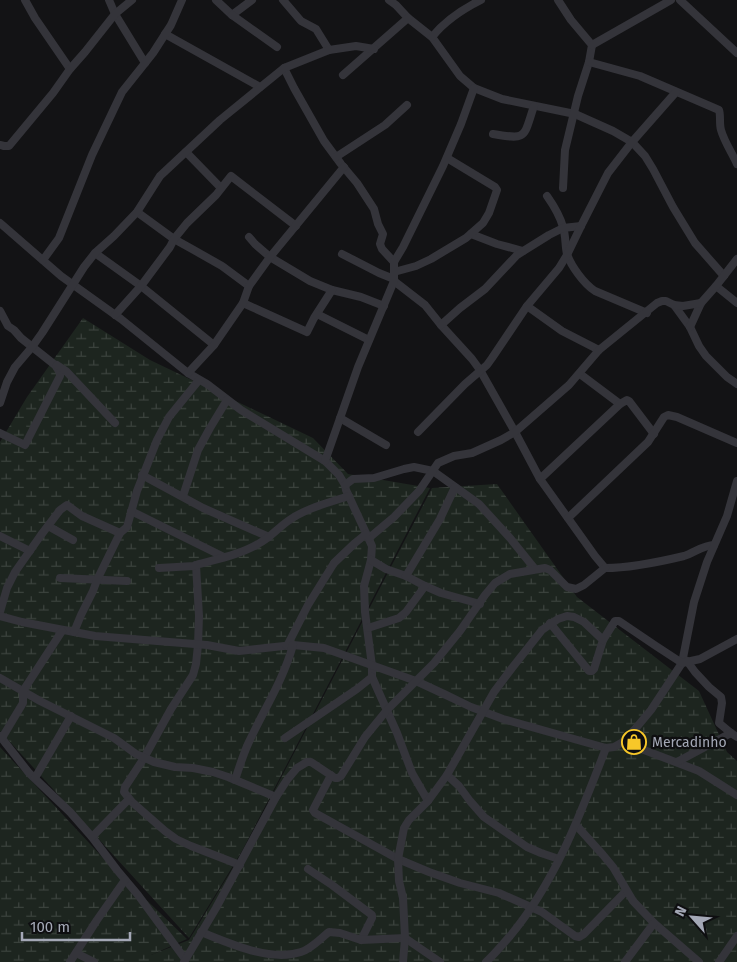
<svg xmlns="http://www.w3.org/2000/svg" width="737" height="962" viewBox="0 0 737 962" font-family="'Fira Sans',sans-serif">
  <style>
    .wetland { fill: url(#wetland-marsh) }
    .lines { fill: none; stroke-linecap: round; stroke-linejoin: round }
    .street { stroke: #34343a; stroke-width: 8 }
    .labels { text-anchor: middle; stroke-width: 4.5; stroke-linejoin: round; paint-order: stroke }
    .poi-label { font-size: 14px; fill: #a4a8b6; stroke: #0e0e10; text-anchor: start }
  </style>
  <defs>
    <pattern id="wetland-marsh" width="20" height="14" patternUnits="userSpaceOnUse" patternTransform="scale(1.25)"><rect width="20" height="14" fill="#1d251f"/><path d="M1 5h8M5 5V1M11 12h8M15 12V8" fill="none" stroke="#3b423d"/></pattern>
  </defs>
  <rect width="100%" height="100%" fill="#131315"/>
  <g class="wetland">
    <polygon points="83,318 150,360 313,438 348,474 430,488 242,851 189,938 0,731 0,442 27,397"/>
    <polygon points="497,484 577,597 699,691 727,752 737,761 737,962 0,962 0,747 104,859 187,939 151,955 189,940 243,851 432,488"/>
  </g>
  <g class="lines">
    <g class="street">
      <polyline points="25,0 35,18 70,69"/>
      <polyline points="109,0 115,14 145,63"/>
      <polyline points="216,0 232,15 252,0"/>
      <polyline points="283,0 301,21 316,29 329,50"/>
      <polyline points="389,0 396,5 408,18 432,37 460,76 474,88 502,99 575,114 613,131 632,142 645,156 653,169 673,207 695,243 724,276"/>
      <polyline points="558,0 571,20 592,45 589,62 578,96 565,150 563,188"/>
      <polyline points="680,0 737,53"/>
      <polyline points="232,15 277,47"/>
      <polyline points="165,34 260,87"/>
      <path d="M432,37C444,22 463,9 481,0"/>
      <polyline points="592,45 671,0"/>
      <path d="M589,62L640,76L719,110C721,116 719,123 721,130C724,141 732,153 737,164"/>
      <polyline points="284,68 294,88 324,141 341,164 357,183 374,209 378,224 383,234 380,244 382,249 394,262"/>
      <polyline points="343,75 408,18"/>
      <path d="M493,134C528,140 523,138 534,106"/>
      <polyline points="0,145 4,146 9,146 53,93 70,69 85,52 115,14 132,0"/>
      <polyline points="186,152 221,188"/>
      <polyline points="336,157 385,125 407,105"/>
      <path d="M547,196C554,206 560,216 563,227C566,236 565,246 567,254C571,266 584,284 595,291L647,313"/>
      <polyline points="137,212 174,239 192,249 222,266 249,286"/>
      <polyline points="0,223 61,276 121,319 188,373 207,384 241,410 325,461 339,475 345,485 346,490 372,546 371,560 364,586 365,612 372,666 372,677 397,733 412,773 428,801"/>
      <polyline points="471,234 497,244 523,251"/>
      <polyline points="249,237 255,244 270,257 310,281 332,290 361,297 384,306"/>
      <polyline points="95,253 141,286 214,345"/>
      <polyline points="342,254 379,273 394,279"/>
      <polyline points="43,260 59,238 92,155 122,92 153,53 171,25 182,0"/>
      <polyline points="394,272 416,266 431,259 466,238 483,223 489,213 497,190 495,187 447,158"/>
      <path d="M394,281L425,305L441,325L472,359L480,370L515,432L540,479L595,556L605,568C632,568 659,562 684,556C694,553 703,545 714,545"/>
      <polyline points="716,286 737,303"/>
      <polyline points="243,303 307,332 314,318 332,290"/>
      <polyline points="674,305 690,327 699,346 706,356 727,377 737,384"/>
      <polyline points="527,306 562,331 599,350"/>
      <polyline points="0,311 8,326 14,330 21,338 55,365 60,373 60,376 25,445 23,444 0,433"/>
      <polyline points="317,314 369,340"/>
      <polyline points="115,315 141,286 170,247 174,239 187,223 216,195 231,176 296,226"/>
      <polyline points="441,325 460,308 485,289 517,255 549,235 563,228 581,226"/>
      <polyline points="690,327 701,303"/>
      <polyline points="57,365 66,371 115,423"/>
      <polyline points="188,373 214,345 243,303 249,286 270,257 344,167"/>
      <polyline points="580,374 620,404"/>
      <polyline points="0,403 7,382 15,367 32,347 42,333 84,267 95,253 114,236 137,212 160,176 220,120 284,68 329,50 356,46 374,49"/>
      <polyline points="340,418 386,445"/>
      <polyline points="418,432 465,384 487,365 492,358 527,306 559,268 567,255 581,226 608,173 632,142 676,92"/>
      <polyline points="325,461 358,367 394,281 394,262 403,247 443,166 461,124 474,88"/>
      <polyline points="142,475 203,508 269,537"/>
      <polyline points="540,479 620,404 627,400 629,401 654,434"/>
      <polyline points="345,485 353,479 374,478 404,469 414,467 433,471 479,504 510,538 535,569"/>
      <polyline points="183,496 198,450 210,428 227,400"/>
      <polyline points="131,511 224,557"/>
      <polyline points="568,518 648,442 664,417 668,415 677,417 737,443"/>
      <polyline points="48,526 73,540"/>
      <polyline points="0,536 30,551"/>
      <polyline points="369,538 394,517 419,491 438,463 454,456 472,453 501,440 515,432 569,385 599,350 657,303 662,301 666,301 674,305 683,306 701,303 716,286 737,259"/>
      <polyline points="371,560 386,569 406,576 425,586 441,593 480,604"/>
      <polyline points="196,565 199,616 198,645 196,664 193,675 171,709 144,758 125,787 124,792 132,802 165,831 176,839 191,846 240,865"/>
      <path d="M159,568L194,566L196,565C217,559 239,555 258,544C270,538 278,528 288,521C306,508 328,503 349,496"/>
      <polyline points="406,576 440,519 455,487"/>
      <polyline points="60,578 127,581"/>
      <polyline points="0,612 7,588 15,572 41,535 60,510 67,505 82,516 120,533"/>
      <polyline points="0,616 22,622 95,636 207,645 239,651 293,645 324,648 416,681 444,694 471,707 503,719 606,748 614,747 623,742 636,728 651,710 682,663 694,602 707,562 727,516 737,481"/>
      <polyline points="550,623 589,671 592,671 594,669 603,640"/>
      <polyline points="368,628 399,618 406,612 425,586"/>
      <polyline points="74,632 81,615 93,591 97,580 120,533 127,527 137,491 157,440 169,417 199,380"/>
      <polyline points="287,646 308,605 334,563 355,543 366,534"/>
      <polyline points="687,661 695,672 709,687 721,697 722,703 719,723 731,733 737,737"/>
      <polyline points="0,678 40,701 114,738 136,754 154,762 175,767 193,768 213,772 228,777 276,797"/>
      <polyline points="0,736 29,773 70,812 92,837 117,870 138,895 185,959"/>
      <polyline points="2,738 23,703 23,691 62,631"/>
      <polyline points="285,738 357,689 372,677"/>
      <polyline points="623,742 699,771 737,795"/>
      <polyline points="677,762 731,733"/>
      <polyline points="331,775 315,806 313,810 315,813 398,859 429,872 460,883 499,893 542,912 575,936 579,937 584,934 626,891"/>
      <polyline points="447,775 459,786 470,801 484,817 527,847 541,853 559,859"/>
      <polyline points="35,778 71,716"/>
      <path d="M235,780C239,768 243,755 248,744C263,711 283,681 293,645"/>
      <polyline points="576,825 603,855 613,867 633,901 654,923 699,962"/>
      <polyline points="92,837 129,799"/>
      <polyline points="308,869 332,885 372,915 372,918 361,940"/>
      <path d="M201,932C231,944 270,962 301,952C311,949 321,938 329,932L340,933L361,940L405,938L440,962"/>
      <polyline points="76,953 94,962"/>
      <polyline points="70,962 97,920 125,880"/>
      <polyline points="184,962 216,908 276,797 287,780 297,768 307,762 311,762 335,778 338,778 341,776 365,737 387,710 434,663 460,631 485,595 495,583 510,574 545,568 550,570 567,587 576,589 584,585 605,568"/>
      <polyline points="403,962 405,938 403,898 399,881 398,859 404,828 409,820 428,801 447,775 494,692 512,668 542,630 558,619 567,616 574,617 584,622 603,640 615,621 619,621 656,646 682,663 700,659 737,639"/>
      <path d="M486,962C495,954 502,945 510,936C556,881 580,815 606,748"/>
      <polyline points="625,962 654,923"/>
      <polyline points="719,962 737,936"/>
    </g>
  </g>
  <defs>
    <symbol id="shop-ring" viewBox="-11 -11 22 22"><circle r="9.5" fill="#0e0e10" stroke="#f7c729" stroke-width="1.5"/><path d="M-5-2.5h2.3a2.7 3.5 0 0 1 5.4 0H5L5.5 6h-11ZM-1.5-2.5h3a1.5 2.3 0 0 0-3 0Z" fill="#f7c729"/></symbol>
  </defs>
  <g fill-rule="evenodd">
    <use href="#shop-ring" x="620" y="728" width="28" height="28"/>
  </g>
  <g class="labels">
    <g class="poi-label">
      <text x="652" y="747">Mercadinho</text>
    </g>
  </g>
  <g transform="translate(692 917) rotate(297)" stroke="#0e0e10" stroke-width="4" paint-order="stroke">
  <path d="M0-4L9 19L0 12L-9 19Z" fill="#a4a8b6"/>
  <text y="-8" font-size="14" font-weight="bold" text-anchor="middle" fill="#a4a8b6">N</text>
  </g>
  <path d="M22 932v8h108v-8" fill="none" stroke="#a4a8b6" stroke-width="2.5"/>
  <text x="30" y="932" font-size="15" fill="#a4a8b6" stroke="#0e0e10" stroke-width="4" paint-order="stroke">100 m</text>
</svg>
